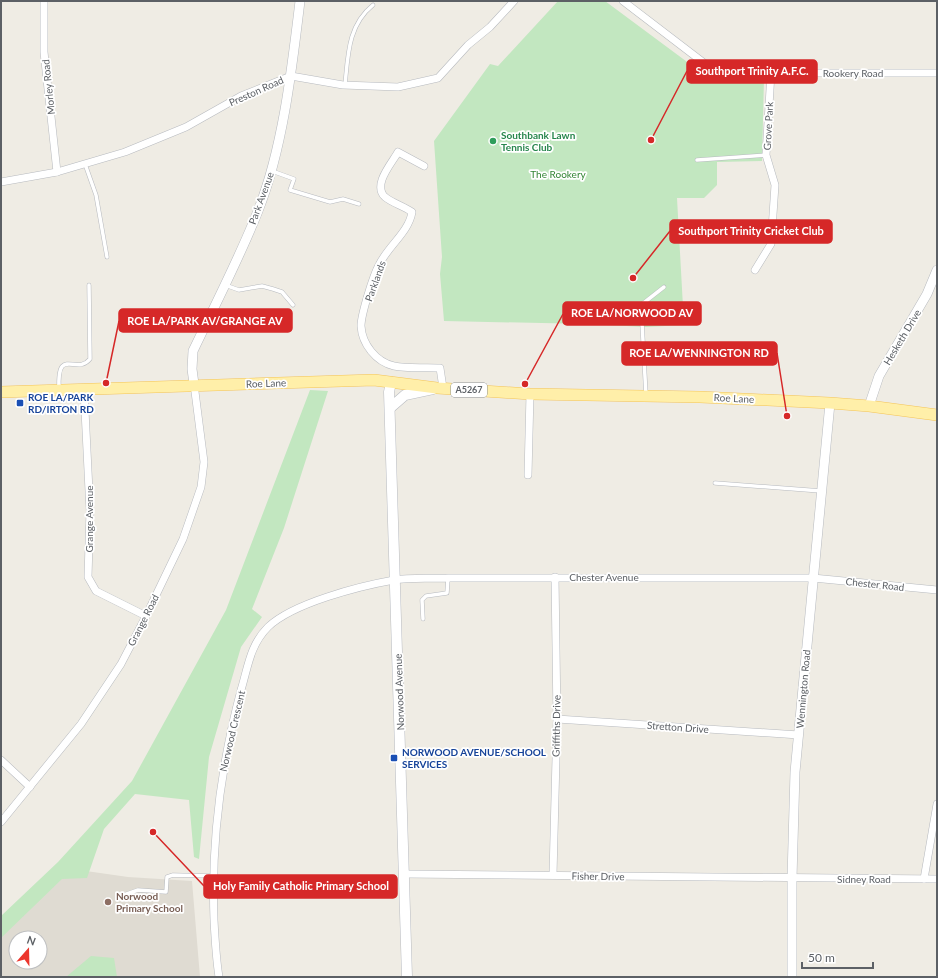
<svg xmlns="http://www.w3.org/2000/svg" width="938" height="978" viewBox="0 0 938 978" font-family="Lato,sans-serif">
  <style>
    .education { fill: #dfdbd2; fill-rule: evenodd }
    .green { fill: #c2e7c0 }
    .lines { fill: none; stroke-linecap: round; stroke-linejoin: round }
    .service-casing { stroke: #b7babf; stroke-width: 4.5 }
    .minor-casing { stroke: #b7babf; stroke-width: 8 }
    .tertiary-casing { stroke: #b7babf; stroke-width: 10 }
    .secondary-casing { stroke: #b8bbc1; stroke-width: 11 }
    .primary-casing { stroke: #f4c458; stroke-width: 12 }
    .service { stroke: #fff; stroke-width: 3.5 }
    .minor { stroke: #fff; stroke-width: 7 }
    .tertiary { stroke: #fff; stroke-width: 9 }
    .secondary { stroke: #fff; stroke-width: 10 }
    .primary { stroke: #ffefa9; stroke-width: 11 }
    .leisure-dot { fill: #2e9e5b; stroke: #fff; stroke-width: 1.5 }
    .transit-dot { fill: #1a4fb4; stroke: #fff; stroke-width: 1.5 }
    .education-dot { fill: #8d6e63; stroke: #fff; stroke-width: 1.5 }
    .labels { text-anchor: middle; stroke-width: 3.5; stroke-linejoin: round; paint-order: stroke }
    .shield { fill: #fff; stroke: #8d9093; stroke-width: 1 }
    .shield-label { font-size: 9px; font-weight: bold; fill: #5c6065 }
    .street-label { font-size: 10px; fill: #5c6065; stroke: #fff }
    .leisure-label { font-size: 10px; font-weight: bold; fill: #27864d; stroke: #fff; text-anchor: start }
    .park-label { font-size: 10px; fill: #338535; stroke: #fff }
    .transit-label { font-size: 10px; font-weight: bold; fill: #164399; stroke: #fff; text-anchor: start }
    .education-label { font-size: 10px; font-weight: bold; fill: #785e54; stroke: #fff; text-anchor: start }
    .leader { fill: none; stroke: #d62828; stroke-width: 1.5 }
    .callout-dot { fill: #d62828; stroke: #fff; stroke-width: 1.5 }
    .callout { fill: #d62828; stroke: #d62828; stroke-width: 1.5 }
    .callout-label { font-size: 11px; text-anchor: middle; font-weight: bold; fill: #fff }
  </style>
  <rect width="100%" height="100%" fill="#efece4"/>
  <path class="education" d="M58,867L128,877L192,881L200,977H1V923ZM16,938H40V962H16Z"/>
  <g class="green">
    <polygon points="558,1 605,1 702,73 749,79 764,78 762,161 717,162 717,185 704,198 677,198 684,325 646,327 587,324 444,321 440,274 442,257 434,141 490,64 498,66"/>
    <polygon points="310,390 328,391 284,528 252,609 262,617 241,647 209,757 199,859 194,857 189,800 135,794 104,829 87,878 62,879 1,938 1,916 58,862 132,781 226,610"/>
    <polygon points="91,956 114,958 117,977 66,977"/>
  </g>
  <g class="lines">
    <defs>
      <g id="service">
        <path d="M345,85C348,55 348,25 373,5"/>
        <polyline points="697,160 766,155"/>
        <polyline points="85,164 96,195 107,257"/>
        <polyline points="272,171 294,179 290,190 330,202 343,199 359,204"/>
        <polyline points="225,285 239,290 262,286 273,289 282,292 293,305"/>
        <path d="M59,389C57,345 76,376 90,359L89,285"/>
        <polyline points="646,395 641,305 664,287"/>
        <polyline points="715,483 821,491"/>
        <polyline points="423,619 422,600 426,596 447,593 448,578"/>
        <polyline points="118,897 138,890 166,892 167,877 173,875 212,876"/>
      </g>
      <g id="minor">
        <polyline points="44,1 44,52 57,172"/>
        <polyline points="623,1 708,66 771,73 937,73"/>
        <path d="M424,166L398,152C392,163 372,185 385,197C392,203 404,206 412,212C409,232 388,246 379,265C373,276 361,315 361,326C362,344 376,362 394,366C408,369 425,367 440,368L443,388"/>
        <polyline points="1,182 57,172 125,152 186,127 241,96 291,76 343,85 398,87 438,78 468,45 490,27 514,1"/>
        <polyline points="755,270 771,244 775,185 766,155 771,73"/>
        <polyline points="84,390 90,511 88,577 96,591 146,616"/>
        <polyline points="528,475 530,394"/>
        <polyline points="557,719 799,735"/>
        <polyline points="1,760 30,787"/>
        <polyline points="1,822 81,724 121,664 146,616 183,539 201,487 204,462 194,384"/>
        <polyline points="404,874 937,879"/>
        <polyline points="553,875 557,719 555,577"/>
        <polyline points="924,879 937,804"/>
        <path d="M219,977C216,958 215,939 214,920C211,842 221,765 241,690C248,667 250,645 268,627C293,603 360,586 394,580C412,577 431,579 448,578H813L937,590"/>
      </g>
      <g id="tertiary">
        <path d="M194,384L192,369L193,351C215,305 239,259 258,211C283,148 292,68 300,1"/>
        <polyline points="869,406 879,376 927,294 937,270"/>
        <polyline points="792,977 792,878 795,772 830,403"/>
      </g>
      <g id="secondary">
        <polyline points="391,382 389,392 407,977"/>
        <polyline points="390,408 405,395 433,389"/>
      </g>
      <polyline id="primary" points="1,392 374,380 437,388 530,394 700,397 830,403 869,406 937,415"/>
    </defs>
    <use href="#service" class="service-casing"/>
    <use href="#minor" class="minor-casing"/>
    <use href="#tertiary" class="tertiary-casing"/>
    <use href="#secondary" class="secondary-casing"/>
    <use href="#primary" class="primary-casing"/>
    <use href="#service" class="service"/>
    <use href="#minor" class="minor"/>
    <use href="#tertiary" class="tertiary"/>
    <use href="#secondary" class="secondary"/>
    <use href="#primary" class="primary"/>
  </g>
  <circle class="leisure-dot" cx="493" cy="141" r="4"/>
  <g class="transit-dot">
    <rect x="16" y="399" width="8" height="8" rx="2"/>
    <rect x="390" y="754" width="8" height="8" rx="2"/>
  </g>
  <circle class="education-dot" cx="108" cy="902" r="4"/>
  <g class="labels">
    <rect class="shield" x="451" y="383" width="36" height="14" rx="3"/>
    <g class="shield-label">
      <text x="469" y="393">A5267</text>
    </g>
    <g class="street-label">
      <text x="853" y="77">Rookery Road</text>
      <text transform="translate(48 87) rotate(-96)" y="4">Morley Road</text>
      <text transform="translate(256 91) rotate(-24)" y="4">Preston Road</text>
      <text transform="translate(768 126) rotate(-87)" y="4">Grove Park</text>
      <text transform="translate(261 198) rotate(-70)" y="4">Park Avenue</text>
      <text transform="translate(375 281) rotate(-70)" y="4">Parklands</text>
      <text transform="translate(902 337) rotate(-59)" y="4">Hesketh Drive</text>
      <text transform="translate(266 383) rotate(-2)" y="4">Roe Lane</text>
      <text transform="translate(734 398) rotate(3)" y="4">Roe Lane</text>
      <text transform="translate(89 519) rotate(-90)" y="4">Grange Avenue</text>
      <text x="604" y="581">Chester Avenue</text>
      <text transform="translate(875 584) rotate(6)" y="4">Chester Road</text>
      <text transform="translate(143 620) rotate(-63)" y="4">Grange Road</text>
      <text transform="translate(803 689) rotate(-85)" y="4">Wennington Road</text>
      <text transform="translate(399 692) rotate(-92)" y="4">Norwood Avenue</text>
      <text transform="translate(556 726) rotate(-89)" y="4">Griffiths Drive</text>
      <text transform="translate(678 727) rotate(4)" y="4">Stretton Drive</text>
      <text transform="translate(232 731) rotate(-77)" y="4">Norwood Crescent</text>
      <text transform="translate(598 876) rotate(1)" y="4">Fisher Drive</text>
      <text x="864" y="883">Sidney Road</text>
    </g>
    <g class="leisure-label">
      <text x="501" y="139">Southbank Lawn<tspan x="501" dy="12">Tennis Club</tspan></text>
    </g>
    <g class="park-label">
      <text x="558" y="178">The Rookery</text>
    </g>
    <g class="transit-label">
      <text x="28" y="401">ROE LA/PARK<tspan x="28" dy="12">RD/IRTON RD</tspan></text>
      <text x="402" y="756">NORWOOD AVENUE/SCHOOL<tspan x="402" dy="12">SERVICES</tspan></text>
    </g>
    <g class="education-label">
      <text x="116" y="900">Norwood<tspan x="116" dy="12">Primary School</tspan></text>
    </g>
  </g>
  <path class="leader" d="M651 140L687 71M633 278L670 231M525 384L563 314M106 383L119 321M787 416L777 353M153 832L204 886"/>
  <g class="callout-dot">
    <circle cx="651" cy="140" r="4"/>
    <circle cx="633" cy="278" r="4"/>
    <circle cx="525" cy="384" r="4"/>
    <circle cx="106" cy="383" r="4"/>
    <circle cx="787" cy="416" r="4"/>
    <circle cx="153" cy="832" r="4"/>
  </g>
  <g class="callout">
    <rect x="687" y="60" width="130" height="23" rx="4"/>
    <rect x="670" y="220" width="162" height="23" rx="4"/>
    <rect x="563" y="302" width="138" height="23" rx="4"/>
    <rect x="119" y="309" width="173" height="23" rx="4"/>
    <rect x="622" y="342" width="155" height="23" rx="4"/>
    <rect x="204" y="875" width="193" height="23" rx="4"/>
  </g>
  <g class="callout-label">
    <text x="752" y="75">Southport Trinity A.F.C.</text>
    <text x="751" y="235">Southport Trinity Cricket Club</text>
    <text x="632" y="317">ROE LA/NORWOOD AV</text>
    <text x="205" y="325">ROE LA/PARK AV/GRANGE AV</text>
    <text x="699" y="357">ROE LA/WENNINGTON RD</text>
    <text x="301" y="890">Holy Family Catholic Primary School</text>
  </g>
  <rect width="938" height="978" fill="none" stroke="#5c6065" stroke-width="4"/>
  <g transform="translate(28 950) rotate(20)"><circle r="19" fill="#ffffff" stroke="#bebfc1"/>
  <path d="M0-3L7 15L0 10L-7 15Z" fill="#ec362d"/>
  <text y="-6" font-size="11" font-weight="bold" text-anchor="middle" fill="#5c6065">N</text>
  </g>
  <path d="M802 962v6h71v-6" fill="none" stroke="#5c6065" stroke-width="2"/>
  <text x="808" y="962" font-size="12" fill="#5c6065" stroke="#ffffff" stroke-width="3" paint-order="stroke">50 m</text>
</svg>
